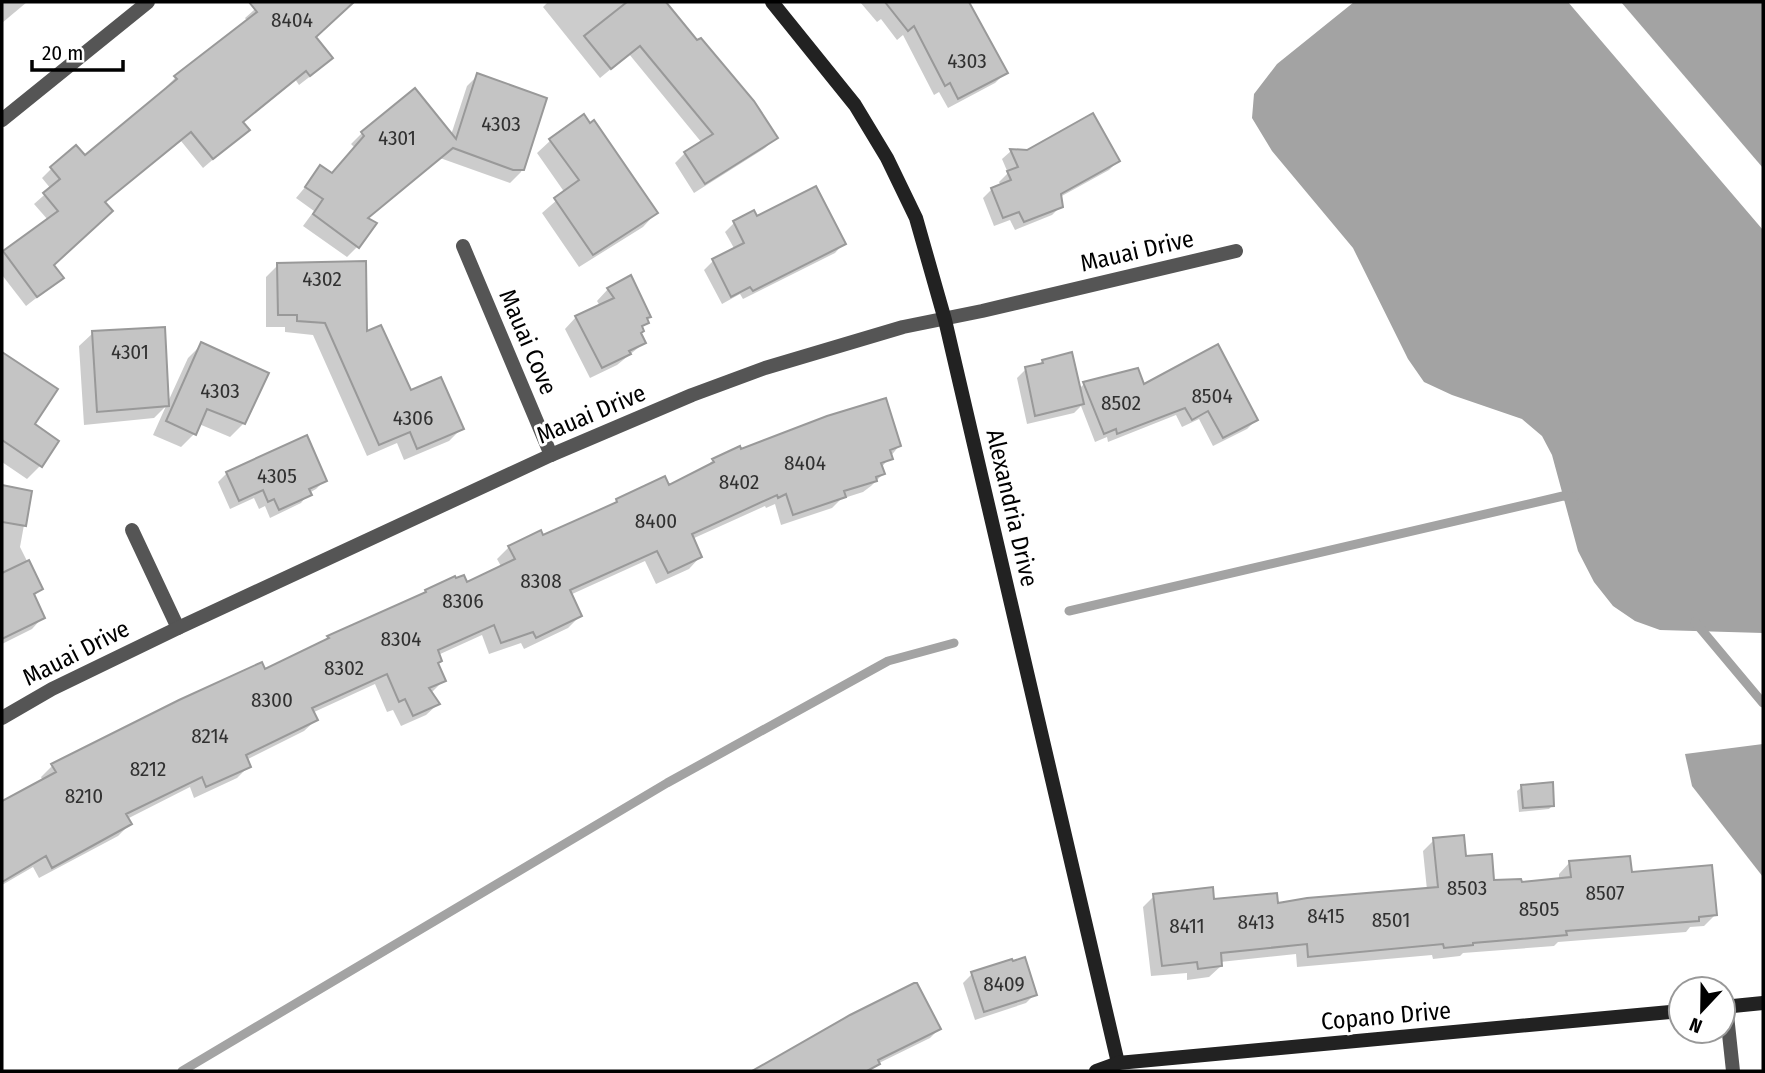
<svg xmlns="http://www.w3.org/2000/svg" width="1765" height="1073" viewBox="0 0 1765 1073" font-family="'Fira Sans Condensed',sans-serif">
  <style>
    .water { fill: #a3a3a3 }
    .shadow { fill: #0003 }
    .lines { fill: none; stroke-linecap: round; stroke-linejoin: round }
    .stream { stroke: #a3a3a3; stroke-width: 9 }
    .building { fill: #c4c4c4; stroke: #999; stroke-width: 2 }
    .street { stroke: #555; stroke-width: 14 }
    .secondary { stroke: #222; stroke-width: 14 }
    .labels { text-anchor: middle; stroke-width: 6; stroke-linejoin: round; paint-order: stroke }
    .number-label { font-size: 21px; fill: #313131 }
    .street-label { font-size: 24px; fill: #000; stroke: #fff }
  </style>
  <rect width="100%" height="100%" fill="#fff"/>
  <g class="water">
    <polygon points="1354,2 1568,2 1763,230 1763,633 1660,630 1635,621 1613,606 1594,582 1578,551 1552,455 1542,436 1522,419 1452,395 1424,382 1408,359 1353,248 1272,151 1252,118 1254,94 1277,64"/>
    <polygon points="1621,2 1763,2 1763,168"/>
    <polygon points="1763,744 1763,877 1692,786 1685,754"/>
  </g>
  <g class="shadow">
    <polygon points="2,2 27,2 2,23"/>
    <polygon points="263,2 355,2 314,37 321,68 299,85 295,79 242,123 237,139 203,168 181,141 104,203 52,265 62,278 26,306 2,275 2,254 48,220 34,204 51,189 42,178 52,168 84,157 167,89 166,87 176,77 248,22 245,18"/>
    <polygon points="548,2 664,2 775,138 765,148 694,193 675,163 685,153 702,143 629,54 600,78 543,7"/>
    <polygon points="860,2 965,2 1006,72 995,83 948,108 939,92 934,95 903,35 897,40 881,19 877,22"/>
    <polygon points="478,75 545,99 521,172 510,183 440,158 367,219 357,247 347,257 303,226 314,211 296,198 321,168 331,175 355,148 351,144 362,133 451,135 467,86"/>
    <polygon points="551,140 656,213 643,227 579,267 542,213 565,193 537,153"/>
    <polygon points="1011,151 1118,161 1109,170 1060,197 1061,206 1052,215 1015,230 1010,220 994,226 983,198 992,189 1001,186 999,182 1008,173 1002,159"/>
    <polygon points="756,218 843,244 835,253 743,299 740,294 722,304 704,270 713,261 735,250 725,232 734,223"/>
    <polygon points="278,265 365,334 410,392 461,429 449,441 404,460 397,443 367,456 313,335 285,332 285,327 266,327 266,277"/>
    <polygon points="631,278 649,316 639,333 644,343 617,365 590,378 565,329 576,317 600,306 597,301 608,289"/>
    <polygon points="93,333 167,404 188,358 202,344 244,423 230,437 199,424 194,434 181,447 153,435 166,406 154,418 84,425 79,346"/>
    <polygon points="1043,361 1079,389 1084,384 1143,387 1256,420 1247,429 1213,446 1199,419 1182,427 1176,415 1108,442 1107,437 1095,442 1081,406 1074,413 1027,424 1017,378 1026,369 1038,366"/>
    <polygon points="7,380 40,466 27,479 2,462 2,388"/>
    <polygon points="899,446 881,468 883,474 871,486 863,492 841,499 832,508 781,525 775,504 766,508 765,506 692,539 700,557 689,569 656,584 645,561 570,595 580,616 568,628 524,649 521,643 489,654 482,635 438,655 436,664 443,681 431,693 438,704 426,715 401,726 393,710 387,712 375,684 312,713 316,720 304,731 246,760 249,766 237,778 194,798 190,787 127,819 130,824 118,836 39,878 33,867 2,885 2,803 43,781 41,777 52,766 264,671 322,644 328,637 422,595 426,591 466,584 502,568 497,559 509,547 543,537 610,507 617,501 668,487 705,468 713,460 740,451"/>
    <polygon points="227,473 325,480 316,489 309,493 301,503 270,518 265,506 259,509 254,498 230,509 218,482"/>
    <polygon points="2,487 30,492 20,547 41,589 33,597 43,617 32,629 2,644"/>
    <polygon points="1522,787 1553,805 1549,809 1519,812 1517,791"/>
    <polygon points="1434,840 1464,858 1493,882 1520,884 1559,880 1559,874 1570,862 1631,874 1715,915 1704,926 1690,927 1686,932 1558,942 1554,946 1463,953 1460,956 1433,959 1432,955 1297,967 1296,954 1220,962 1221,966 1209,977 1187,980 1187,973 1151,976 1143,907 1154,896 1277,905 1427,890 1423,851"/>
    <polygon points="972,974 1035,994 1026,1003 975,1020 963,983"/>
    <polygon points="939,1029 930,1038 877,1064 870,1071 758,1071 780,1056"/>
  </g>
  <g class="lines">
    <g class="stream">
      <polyline points="1069,611 1563,496 1574,497"/>
      <polyline points="1695,622 1763,703"/>
      <polyline points="182,1071 667,783 888,661 954,643"/>
    </g>
  </g>
  <g class="building">
    <polygon points="249,2 354,2 316,37 333,58 310,76 306,71 243,122 250,130 213,159 191,132 105,202 113,211 54,265 64,278 37,297 3,251 58,211 43,193 60,179 50,167 76,145 85,155 177,79 174,76 257,12"/>
    <polygon points="627,2 666,2 697,40 701,38 754,101 778,138 705,184 684,152 713,134 640,46 611,69 584,36"/>
    <polygon points="885,2 969,2 1008,73 958,99 950,83 945,86 914,26 908,31"/>
    <polygon points="477,73 547,98 524,170 513,170 453,148 368,218 377,223 359,248 313,214 323,199 305,187 320,165 332,173 364,136 361,132 415,88 456,139"/>
    <polygon points="1093,113 1120,161 1061,194 1063,207 1024,222 1019,212 1003,218 991,188 1011,180 1007,171 1018,167 1010,149 1027,150"/>
    <polygon points="584,114 590,123 594,120 658,213 593,255 554,198 579,180 549,139"/>
    <polygon points="816,186 846,244 753,291 750,287 731,297 712,259 744,243 733,221 754,210 757,216"/>
    <polygon points="366,261 367,331 381,325 411,390 441,377 464,429 417,449 410,432 379,445 325,323 297,321 297,315 278,315 277,263"/>
    <polygon points="631,275 651,317 647,318 649,323 642,326 644,331 641,333 646,343 629,351 631,354 602,368 575,316 614,298 607,288"/>
    <polygon points="165,327 169,406 97,412 92,331"/>
    <polygon points="201,342 269,373 245,424 207,409 196,435 166,421"/>
    <polygon points="1218,344 1258,420 1223,438 1208,411 1192,420 1185,408 1117,434 1116,429 1104,434 1083,382 1138,368 1144,384"/>
    <polygon points="2,352 58,389 35,424 59,441 42,467 2,440"/>
    <polygon points="1072,352 1084,404 1035,416 1025,367 1043,363 1042,360"/>
    <polygon points="886,398 901,446 890,450 893,459 881,463 885,474 876,477 877,481 844,491 846,497 793,515 786,494 778,498 777,495 692,534 702,557 668,573 657,551 570,590 582,616 536,638 533,632 501,643 494,625 438,650 442,661 438,663 446,681 429,688 440,704 413,716 405,699 399,702 387,674 312,708 318,720 246,755 251,767 206,787 202,777 126,814 132,824 52,868 46,856 2,882 2,801 56,772 51,764 179,700 262,662 265,669 329,638 327,636 426,592 425,590 455,576 456,578 464,575 467,582 515,559 508,546 541,530 543,535 617,502 616,499 665,476 669,485 714,462 712,459 740,446 741,449 827,416"/>
    <polygon points="307,435 327,481 309,489 312,495 279,510 274,499 268,502 263,490 239,501 226,472"/>
    <polygon points="2,485 32,491 26,526 2,522"/>
    <polygon points="29,560 43,589 34,594 45,618 2,639 2,573"/>
    <polygon points="1553,782 1554,806 1523,808 1521,785"/>
    <polygon points="1464,835 1466,856 1492,854 1494,880 1521,879 1522,882 1571,877 1569,861 1630,856 1632,872 1712,865 1717,915 1699,917 1699,921 1566,931 1567,935 1473,943 1473,945 1444,948 1443,944 1308,957 1307,944 1221,953 1222,966 1198,969 1197,962 1162,966 1153,894 1213,887 1214,899 1277,893 1278,903 1307,898 1438,887 1433,838"/>
    <polygon points="1025,957 1037,995 984,1012 971,972 1012,959 1013,961"/>
    <polygon points="914,983 917,983 941,1029 878,1060 880,1064 867,1071 752,1071 850,1015"/>
  </g>
  <g class="lines">
    <g class="street">
      <polyline points="2,120 148,2"/>
      <polyline points="463,246 551,455"/>
      <polyline points="132,530 178,628"/>
      <polyline points="2,718 52,689 178,628 551,455 692,395 765,368 903,327 982,311 1236,251"/>
      <polyline points="1726,1006 1733,1071"/>
    </g>
    <g class="secondary">
      <polyline points="772,2 855,105 887,158 916,218 945,320 1118,1063"/>
      <polyline points="1723,1007 1763,1003"/>
      <polyline points="1096,1071 1118,1063 1681,1011"/>
    </g>
  </g>
  <g class="labels">
    <g class="number-label">
      <text x="292" y="27">8404</text>
      <text x="967" y="68">4303</text>
      <text x="501" y="131">4303</text>
      <text x="397" y="145">4301</text>
      <text x="322" y="286">4302</text>
      <text x="130" y="359">4301</text>
      <text x="220" y="398">4303</text>
      <text x="1212" y="403">8504</text>
      <text x="1121" y="410">8502</text>
      <text x="413" y="425">4306</text>
      <text x="805" y="470">8404</text>
      <text x="277" y="483">4305</text>
      <text x="739" y="489">8402</text>
      <text x="656" y="528">8400</text>
      <text x="541" y="588">8308</text>
      <text x="463" y="608">8306</text>
      <text x="401" y="646">8304</text>
      <text x="344" y="675">8302</text>
      <text x="272" y="707">8300</text>
      <text x="210" y="743">8214</text>
      <text x="148" y="776">8212</text>
      <text x="84" y="803">8210</text>
      <text x="1467" y="895">8503</text>
      <text x="1605" y="900">8507</text>
      <text x="1539" y="916">8505</text>
      <text x="1326" y="923">8415</text>
      <text x="1391" y="927">8501</text>
      <text x="1256" y="929">8413</text>
      <text x="1187" y="933">8411</text>
      <text x="1004" y="991">8409</text>
    </g>
    <g class="street-label">
      <text transform="translate(1137 251) rotate(-13)" y="8">Mauai Drive</text>
      <text transform="translate(528 342) rotate(67)" y="8">Mauai Cove</text>
      <text transform="translate(591 414) rotate(-23)" y="8">Mauai Drive</text>
      <text transform="translate(1012 508) rotate(77)" y="8">Alexandria Drive</text>
      <text transform="translate(76 653) rotate(-27)" y="8">Mauai Drive</text>
      <text transform="translate(1386 1016) rotate(-5)" y="8">Copano Drive</text>
    </g>
  </g>
  <rect width="1765" height="1073" fill="none" stroke="#000000" stroke-width="7"/>
  <g transform="translate(1702 1010) rotate(202)"><circle r="33" fill="#ffffff" stroke="#999999" stroke-width="2"/>
  <path d="M0-5L12 26L0 18L-12 26Z" fill="#000000"/>
  <text y="-10" font-size="19" font-weight="bold" text-anchor="middle" fill="#000000">N</text>
  </g>
  <path d="M32 60v10h91v-10" fill="none" stroke="#000000" stroke-width="3.5"/>
  <text x="42" y="60" font-size="21" fill="#000000" stroke="#ffffff" stroke-width="5" paint-order="stroke">20 m</text>
</svg>
